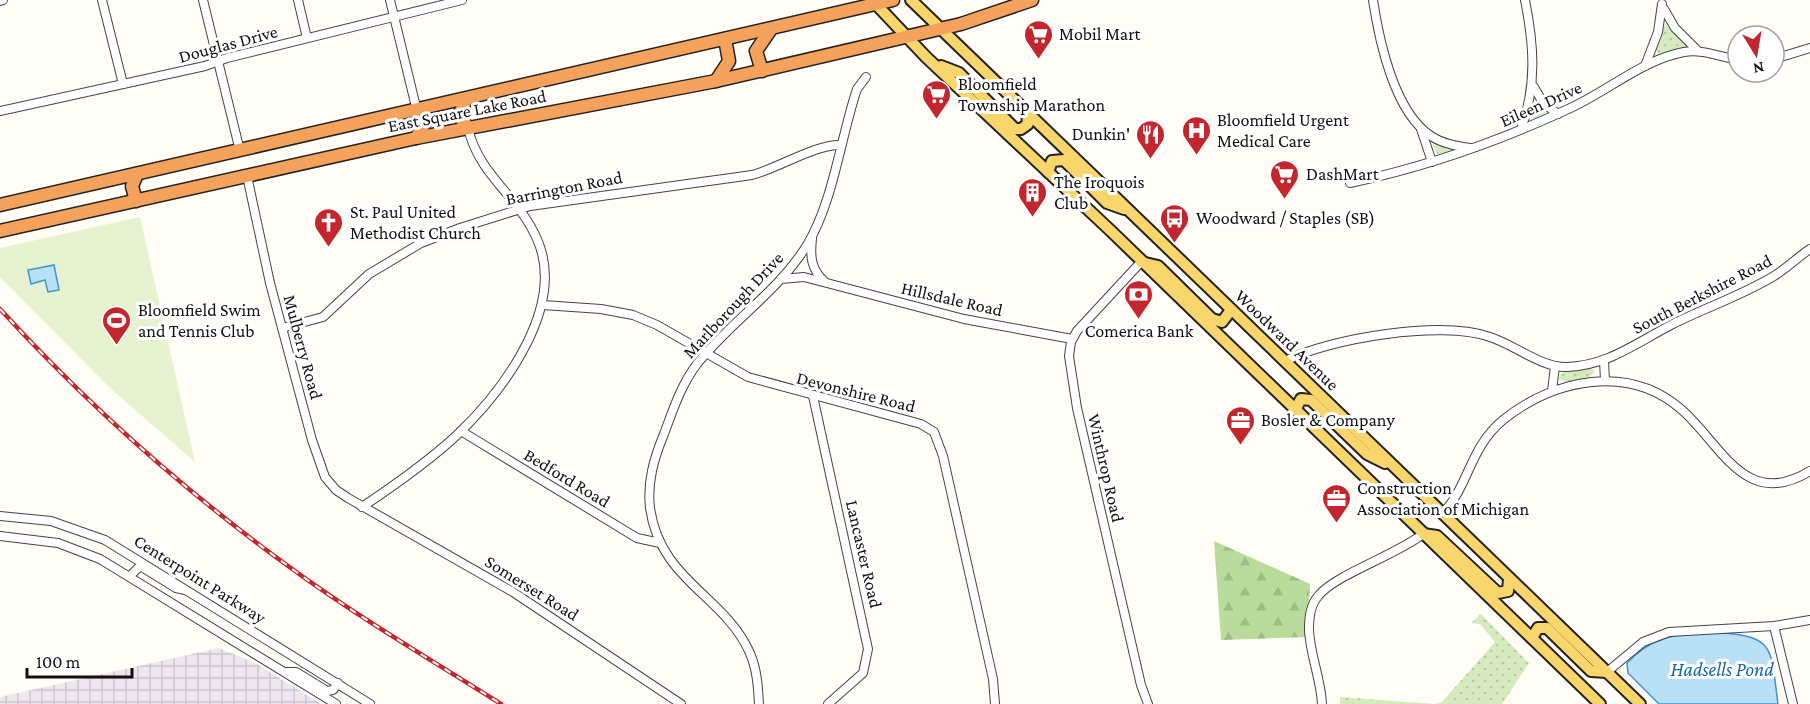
<svg xmlns="http://www.w3.org/2000/svg" width="1810" height="704" viewBox="0 0 1810 704" font-family="'Crimson Pro',serif">
  <style>
    .industrial { fill: url(#industrial-grid) }
    .grass { fill: url(#grass-dots) }
    .forest { fill: url(#forest-firs) }
    .pitch { fill: #e6f2cf }
    .water { fill: #b9e0f7; stroke: #3f96cf; stroke-width: 1.5 }
    .lines { fill: none; stroke-linecap: round; stroke-linejoin: round }
    .minor-casing { stroke: #444; stroke-width: 10 }
    .major-casing { stroke: #222; stroke-width: 14 }
    .highway-casing { stroke: #222; stroke-width: 15 }
    .minor { stroke: #fff; stroke-width: 8 }
    .major { stroke: #f9d66b; stroke-width: 10 }
    .highway { stroke: #f5a25d; stroke-width: 12 }
    .rail-casing { stroke: #c4262e; stroke-width: 4.5 }
    .rail { stroke: #fff; stroke-width: 2; stroke-dasharray: 7; stroke-linecap: butt }
    .labels { text-anchor: middle; stroke-width: 6; stroke-linejoin: round; paint-order: stroke }
    .poi-label { font-size: 18px; fill: #111; stroke: #fff; text-anchor: start }
    .street-label { font-size: 18px; fill: #111; stroke: #fff }
    .water-label { font-size: 20px; font-style: italic; fill: #1768a6; stroke: #fff }
  </style>
  <defs>
    <pattern id="industrial-grid" width="8" height="8" patternUnits="userSpaceOnUse" patternTransform="scale(1.5)"><rect width="8" height="8" fill="#eee6ef"/><path d="M0 4h8M4 0v8" fill="none" stroke="#cbc4cc"/></pattern>
    <pattern id="grass-dots" width="8" height="8" patternUnits="userSpaceOnUse" patternTransform="scale(1.5)"><rect width="8" height="8" fill="#d5ebbd"/><path d="M2 2h.1M6 6h.1" fill="none" stroke="#b6c8a1" stroke-width="1.8" stroke-linecap="round"/></pattern>
    <pattern id="forest-firs" width="22" height="20" patternUnits="userSpaceOnUse" patternTransform="scale(1.5)"><rect width="22" height="20" fill="#b9dc9c"/><path d="M5 1l3.5 6h-7zM16 11l3.5 6h-7z" fill="#9ebc85"/></pattern>
  </defs>
  <rect width="100%" height="100%" fill="#fffdf5"/>
  <polygon class="industrial" points="219,648 257,664 321,704 0,704 0,697"/>
  <g class="grass">
    <polygon points="1665,24 1688,46 1658,56 1656,48"/>
    <polygon points="1536,101 1548,112 1535,119 1530,115"/>
    <polygon points="1431,140 1453,148 1454,150 1437,154"/>
    <polygon points="1589,368 1595,371 1590,377 1565,382 1559,379 1560,375 1565,371"/>
    <polygon points="1481,614 1529,663 1502,704 1340,704 1340,697 1435,704 1442,702 1495,642 1480,624 1471,623"/>
  </g>
  <polygon class="forest" points="1214,541 1310,584 1307,637 1221,640"/>
  <polygon class="pitch" points="140,217 195,462 109,387 0,277 0,248"/>
  <g class="water">
    <polygon points="54,265 59,290 48,292 45,280 31,284 28,270"/>
    <path d="M1712,632C1777,636 1770,646 1778,704H1659L1628,673L1627,663C1653,635 1676,635 1712,632Z"/>
  </g>
  <g class="lines">
    <defs>
      <g id="minor">
        <polyline points="102,0 123,84"/>
        <polyline points="203,0 240,151"/>
        <polyline points="298,0 307,38"/>
        <polyline points="390,0 417,111"/>
        <path d="M1373,0C1379,40 1394,112 1431,136C1443,144 1457,146 1471,148"/>
        <polyline points="0,1 3,0"/>
        <polyline points="1664,9 1675,28 1698,51"/>
        <polyline points="1774,59 1810,48"/>
        <polyline points="1645,66 1658,32 1662,4"/>
        <polyline points="1534,87 1543,103 1558,114"/>
        <polyline points="0,111 205,66 227,58 462,0"/>
        <polyline points="1421,129 1432,162"/>
        <path d="M1521,129C1537,85 1534,45 1525,0"/>
        <polyline points="247,176 270,283 312,440 325,477 336,490 348,498 513,592 681,704"/>
        <path d="M1350,183C1425,167 1497,142 1566,110C1606,93 1641,60 1684,52C1703,49 1720,57 1738,60"/>
        <path d="M812,239C810,256 811,270 825,282"/>
        <polyline points="1141,262 1077,331 1071,342 1069,356 1077,408 1141,685 1148,704"/>
        <polyline points="781,279 804,277 964,319 1072,339"/>
        <polyline points="543,305 601,309 633,315 657,325 748,377 921,424 934,432 943,456 993,679 995,704"/>
        <path d="M282,328L323,317L369,274L421,243L460,228L530,206L752,175C779,168 815,144 841,145"/>
        <path d="M1285,361C1331,338 1441,320 1490,337C1515,345 1540,367 1566,367C1607,366 1636,343 1671,325C1704,308 1741,296 1774,276C1787,268 1798,257 1810,249"/>
        <polyline points="1604,361 1605,380"/>
        <polyline points="1552,391 1555,366"/>
        <polyline points="813,396 868,649 863,673 828,704"/>
        <polyline points="461,431 637,538 660,543"/>
        <path d="M362,507C395,485 428,462 457,435C504,390 567,306 537,239C518,195 479,176 468,128"/>
        <path d="M1442,514C1469,487 1469,448 1503,420C1554,379 1629,363 1682,410C1721,444 1745,511 1810,471"/>
        <polyline points="0,516 51,521 105,540 370,704"/>
        <polyline points="0,536 58,543 100,559 336,704"/>
        <polyline points="130,576 138,568 142,567 176,588 185,590"/>
        <polyline points="1774,626 1793,704"/>
        <polyline points="287,672 296,672 327,691 333,690 338,683"/>
        <polyline points="1607,672 1643,642 1669,632 1774,626 1810,620"/>
        <path d="M759,704C758,686 757,668 749,651C723,595 660,580 650,508C647,482 654,458 664,434C673,410 681,385 697,364C730,322 779,291 807,245C833,203 841,136 857,89L866,77"/>
        <path d="M1322,704C1321,679 1310,655 1309,630C1309,618 1310,605 1319,595C1337,574 1396,555 1423,534"/>
      </g>
      <g id="major">
        <polyline points="872,0 926,57 1112,232 1600,704"/>
        <polyline points="911,0 1640,704"/>
        <polyline points="941,66 959,73 1015,129 1021,129 1028,124 1027,112"/>
        <polyline points="1048,172 1052,161 1064,160 1107,203 1124,209"/>
        <polyline points="1141,262 1158,266 1212,319 1222,322 1231,310"/>
        <polyline points="1295,410 1301,399 1311,400 1367,454 1385,463"/>
        <polyline points="1423,534 1437,536 1498,593 1508,591 1509,579"/>
        <polyline points="1532,638 1538,628 1547,628 1591,671 1607,672"/>
      </g>
      <g id="highway">
        <polyline points="762,71 756,51 771,29"/>
        <polyline points="716,81 729,61 725,39"/>
        <polyline points="466,100 459,115 468,128"/>
        <polyline points="416,138 425,123 417,111"/>
        <polyline points="136,201 132,186 137,174"/>
        <polyline points="0,205 893,0"/>
        <polyline points="0,231 416,138 716,81 961,24 1032,0"/>
      </g>
    </defs>
    <use href="#minor" class="minor-casing"/>
    <use href="#major" class="major-casing"/>
    <use href="#highway" class="highway-casing"/>
    <use href="#minor" class="minor"/>
    <use href="#major" class="major"/>
    <use href="#highway" class="highway"/>
    <defs>
      <path id="rail" d="M0,309C86,403 181,488 284,563C353,614 428,658 501,704"/>
    </defs>
    <use href="#rail" class="rail-casing"/>
    <use href="#rail" class="rail"/>
  </g>
  <defs>
    <symbol id="supermarket-pin" viewBox="-11 -11 22 30"><path d="M0 17L-7.5 6A9.5 9.5 0 1 1 7.5 6Z" fill="#c4262e" stroke="#fff"/><path d="M-6-5.5h2.5l.6 2H6L4.5 2H-2.5L-4.4-4H-6ZM-1.5 3.2a1.3 1.3 0 1 0 .1 0ZM3 3.2a1.3 1.3 0 1 0 .1 0Z" fill="#fff"/></symbol>
    <symbol id="hospital-pin" viewBox="-11 -11 22 30"><path d="M0 17L-7.5 6A9.5 9.5 0 1 1 7.5 6Z" fill="#c4262e" stroke="#fff"/><path d="M-5-5h3v3.5h4V-5h3V5h-3V1.5h-4V5h-3Z" fill="#fff"/></symbol>
    <symbol id="restaurant-pin" viewBox="-11 -11 22 30"><path d="M0 17L-7.5 6A9.5 9.5 0 1 1 7.5 6Z" fill="#c4262e" stroke="#fff"/><path d="M-5-6h1v4h1v-4h1v4h1v-4h1v5L-1.5 .5V6h-2V.5L-5-1ZM5-6V6H3V1.5H1.5Q1.5-4 5-6Z" fill="#fff"/></symbol>
    <symbol id="building-pin" viewBox="-11 -11 22 30"><path d="M0 17L-7.5 6A9.5 9.5 0 1 1 7.5 6Z" fill="#c4262e" stroke="#fff"/><path d="M-4-6H4V6H1V3H-1V6H-4ZM-2.5-4.3h1.7v1.8h-1.7ZM.8-4.3h1.7v1.8H.8ZM-2.5-1h1.7V.8h-1.7ZM.8-1h1.7V.8H.8Z" fill="#fff"/></symbol>
    <symbol id="bus-pin" viewBox="-11 -11 22 30"><path d="M0 17L-7.5 6A9.5 9.5 0 1 1 7.5 6Z" fill="#c4262e" stroke="#fff"/><path d="M-5-6H5V4H4V6H2V4H-2V6H-4V4H-5ZM-3.5-4V0h7V-4ZM-3.5 1.2v1.5H-2V1.2ZM2 1.2v1.5H3.5V1.2Z" fill="#fff"/></symbol>
    <symbol id="church-pin" viewBox="-11 -11 22 30"><path d="M0 17L-7.5 6A9.5 9.5 0 1 1 7.5 6Z" fill="#c4262e" stroke="#fff"/><path d="M-1.2-6h2.4v3.5h3.3v2.4h-3.3V6h-2.4V-.1h-3.3v-2.4h3.3Z" fill="#fff"/></symbol>
    <symbol id="bank-pin" viewBox="-11 -11 22 30"><path d="M0 17L-7.5 6A9.5 9.5 0 1 1 7.5 6Z" fill="#c4262e" stroke="#fff"/><path d="M-6-4H6V4H-6ZM0-2.3a2.3 2.3 0 1 0 0 4.6a2.3 2.3 0 1 0 0-4.6Z" fill="#fff"/></symbol>
    <symbol id="stadium-pin" viewBox="-11 -11 22 30"><path d="M0 17L-7.5 6A9.5 9.5 0 1 1 7.5 6Z" fill="#c4262e" stroke="#fff"/><path d="M0-5a6.5 5 0 1 0 0 10a6.5 5 0 1 0 0-10ZM-3.5-1.8h7v3.6h-7Z" fill="#fff"/></symbol>
    <symbol id="office-pin" viewBox="-11 -11 22 30"><path d="M0 17L-7.5 6A9.5 9.5 0 1 1 7.5 6Z" fill="#c4262e" stroke="#fff"/><path d="M-6-3h4V-5.5h4V-3h4V5H-6ZM-1-4.5V-3h2v-1.5ZM-6 0V1H6V0Z" fill="#fff"/></symbol>
  </defs>
  <g fill-rule="evenodd">
    <use href="#supermarket-pin" x="1022" y="18" width="33" height="45"/>
    <use href="#supermarket-pin" x="920" y="78" width="33" height="45"/>
    <use href="#hospital-pin" x="1180" y="114" width="33" height="45"/>
    <use href="#restaurant-pin" x="1134" y="118" width="33" height="45"/>
    <use href="#supermarket-pin" x="1268" y="158" width="33" height="45"/>
    <use href="#building-pin" x="1016" y="176" width="33" height="45"/>
    <use href="#bus-pin" x="1158" y="202" width="33" height="45"/>
    <use href="#church-pin" x="312" y="206" width="33" height="45"/>
    <use href="#bank-pin" x="1122" y="278" width="33" height="45"/>
    <use href="#stadium-pin" x="100" y="304" width="33" height="45"/>
    <use href="#office-pin" x="1224" y="404" width="33" height="45"/>
    <use href="#office-pin" x="1320" y="482" width="33" height="45"/>
  </g>
  <g class="labels">
    <g class="poi-label">
      <text x="1059" y="40">Mobil Mart</text>
      <text x="958" y="90">Bloomfield<tspan x="958" dy="21">Township Marathon</tspan></text>
      <text x="1217" y="126">Bloomfield Urgent<tspan x="1217" dy="21">Medical Care</tspan></text>
      <text x="1130" y="140" text-anchor="end">Dunkin'</text>
      <text x="1306" y="180">DashMart</text>
      <text x="1054" y="188">The Iroquois<tspan x="1054" dy="21">Club</tspan></text>
      <text x="350" y="218">St. Paul United<tspan x="350" dy="21">Methodist Church</tspan></text>
      <text x="1196" y="224">Woodward / Staples (SB)</text>
      <text x="138" y="316">Bloomfield Swim<tspan x="138" dy="21">and Tennis Club</tspan></text>
      <text x="1139" y="337" text-anchor="middle">Comerica Bank</text>
      <text x="1261" y="426">Bosler &amp; Company</text>
      <text x="1357" y="494">Construction<tspan x="1357" dy="21">Association of Michigan</tspan></text>
    </g>
    <g class="street-label">
      <text transform="translate(228 44) rotate(-15)" y="6">Douglas Drive</text>
      <text transform="translate(1541 104) rotate(-24)" y="6">Eileen Drive</text>
      <text transform="translate(467 111) rotate(-11)" y="6">East Square Lake Road</text>
      <text transform="translate(564 188) rotate(-11)" y="6">Barrington Road</text>
      <text transform="translate(1702 294) rotate(-27)" y="6">South Berkshire Road</text>
      <text transform="translate(952 299) rotate(13)" y="6">Hillsdale Road</text>
      <text transform="translate(733 305) rotate(-47)" y="6">Marlborough Drive</text>
      <text transform="translate(1287 340) rotate(44)" y="6">Woodward Avenue</text>
      <text transform="translate(303 347) rotate(75)" y="6">Mulberry Road</text>
      <text transform="translate(856 392) rotate(14)" y="6">Devonshire Road</text>
      <text transform="translate(1106 468) rotate(77)" y="6">Winthrop Road</text>
      <text transform="translate(567 478) rotate(31)" y="6">Bedford Road</text>
      <text transform="translate(864 554) rotate(77)" y="6">Lancaster Road</text>
      <text transform="translate(200 579) rotate(32)" y="6">Centerpoint Parkway</text>
      <text transform="translate(532 588) rotate(32)" y="6">Somerset Road</text>
    </g>
    <g class="water-label">
      <text x="1722" y="676">Hadsells Pond</text>
    </g>
  </g>
  <g transform="translate(1756 54) rotate(169)"><circle r="28" fill="#ffffff" stroke="#a0a0a0" stroke-width="1.5"/>
  <path d="M0-4.5L10 22L0 15L-10 22Z" fill="#c4262e"/>
  <text y="-9" font-size="16" font-weight="bold" text-anchor="middle" fill="#111111">N</text>
  </g>
  <path d="M27 668v9h105v-9" fill="none" stroke="#111111" stroke-width="3"/>
  <text x="36" y="668" font-size="18" fill="#111111" stroke="#ffffff" stroke-width="4.5" paint-order="stroke">100 m</text>
</svg>
